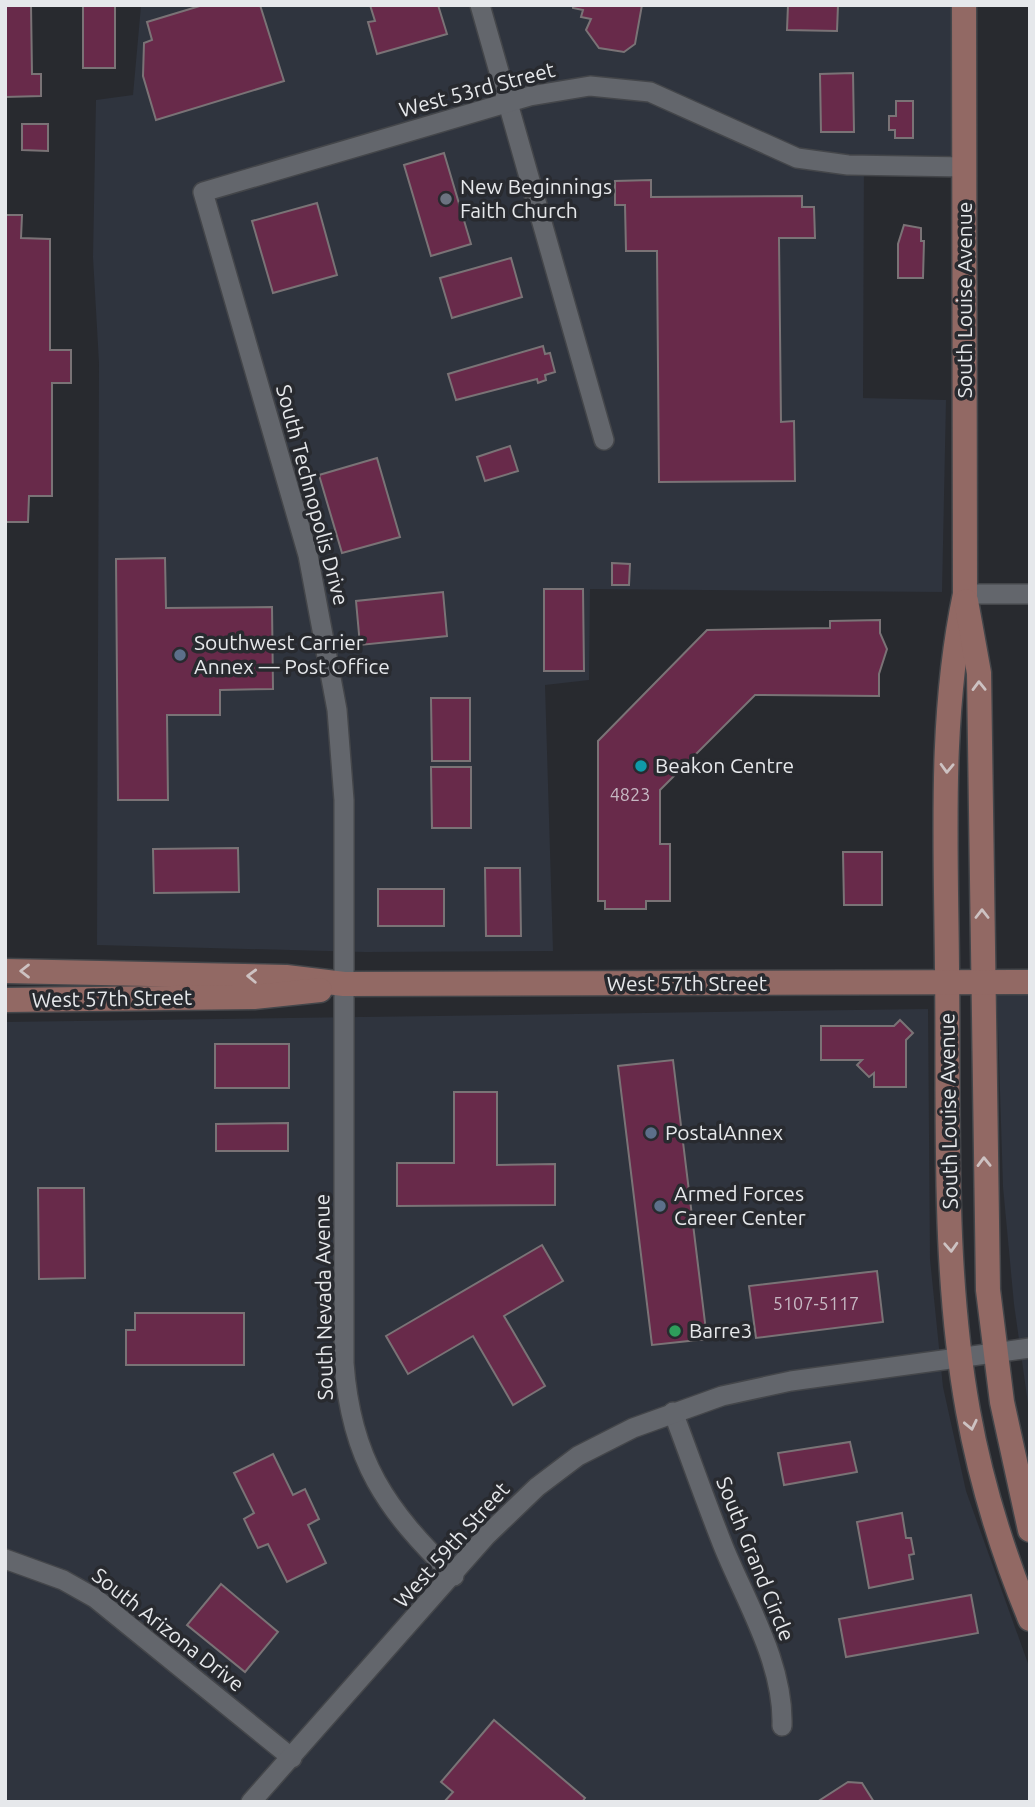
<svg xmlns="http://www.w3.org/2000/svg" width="1035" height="1807" viewBox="0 0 1035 1807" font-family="Ubuntu,sans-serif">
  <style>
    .built { fill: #2f343e }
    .building { fill: #682a4a; stroke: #7a7376; stroke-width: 2 }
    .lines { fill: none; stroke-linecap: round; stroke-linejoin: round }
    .minor-casing { stroke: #44464a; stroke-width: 22 }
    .major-casing { stroke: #44464a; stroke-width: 27 }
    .minor { stroke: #63666c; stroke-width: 19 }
    .major { stroke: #926964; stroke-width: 24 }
    .oneway { stroke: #cdc2c2 }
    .worship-dot { fill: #6b7280; stroke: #282a2f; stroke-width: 2.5 }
    .service-dot { fill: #5c6f8a; stroke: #282a2f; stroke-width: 2.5 }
    .culture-dot { fill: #0f9aa8; stroke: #282a2f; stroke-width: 2.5 }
    .leisure-dot { fill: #2e9e5b; stroke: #282a2f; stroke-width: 2.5 }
    .labels { text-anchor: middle; stroke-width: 7; stroke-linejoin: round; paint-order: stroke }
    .number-label { font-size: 18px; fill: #c6b8c3 }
    .street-label { font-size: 21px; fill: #e6e8eb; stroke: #282a2f }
    .poi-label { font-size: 21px; fill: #e6e8eb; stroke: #282a2f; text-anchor: start }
  </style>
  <rect width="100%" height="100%" fill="#282a2f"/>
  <g class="built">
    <polygon points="146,5 955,5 957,156 864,155 863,398 946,400 942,592 590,589 589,680 545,685 553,951 365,952 97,945 99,363 93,257 96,100 133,95 141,6"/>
    <polygon points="997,995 1030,995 1030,1418 1014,1304 1003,1187"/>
    <polygon points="928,1009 930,1259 943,1387 966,1491 1030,1669 1030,1802 5,1802 5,1022"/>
  </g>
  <g class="building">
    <polygon points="5,5 31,5 32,74 41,74 41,96 5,97"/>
    <rect x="83" y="5" width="32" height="63"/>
    <polygon points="203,5 260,5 284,81 156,120 143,76 144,43 152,40 147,22"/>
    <polygon points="370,5 438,5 447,34 377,54 368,22 375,21"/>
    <polygon points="573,5 642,5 635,44 624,52 599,48 586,30 591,19 581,17 583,10 573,8"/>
    <polygon points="788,5 838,5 837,31 787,30"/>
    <polygon points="853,73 854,132 821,132 820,74"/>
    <polygon points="896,101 913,101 913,138 895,138 895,130 889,130 889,116 896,116"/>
    <polygon points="22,124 48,124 48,151 22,150"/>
    <polygon points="444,153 471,244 431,256 404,165"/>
    <polygon points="651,180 651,197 802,196 802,207 814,207 815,238 779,238 781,422 794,421 795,481 659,482 657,251 626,251 625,205 615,205 615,181"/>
    <polygon points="317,203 337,275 273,293 252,221"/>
    <polygon points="5,215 22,215 21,238 50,239 50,350 71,350 71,383 52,383 52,496 29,496 28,522 5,522"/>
    <polygon points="904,225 921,228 921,241 924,241 923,278 898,278 898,244"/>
    <polygon points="511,258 522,297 452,318 440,278"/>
    <polygon points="543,346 545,354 550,353 555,372 545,375 546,380 538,383 537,379 456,400 448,374"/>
    <polygon points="510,446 518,471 485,481 477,457"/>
    <polygon points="377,458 400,537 342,553 319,475"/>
    <polygon points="165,558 166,608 272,607 273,689 220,690 220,715 167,715 168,800 118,800 116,559"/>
    <polygon points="612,563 630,564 629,585 612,585"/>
    <polygon points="544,589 583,589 584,671 544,671"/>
    <polygon points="443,592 447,636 360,645 356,601"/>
    <polygon points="880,620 880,633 887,649 879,674 879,696 755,695 660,790 660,844 670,844 670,901 646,901 646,909 605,909 605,901 598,901 598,741 707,630 830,628 830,621"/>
    <polygon points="431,698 470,698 470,761 432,761"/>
    <polygon points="431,767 471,767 471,828 432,828"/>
    <polygon points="238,848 239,892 154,893 153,849"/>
    <polygon points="843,852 882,852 882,905 844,905"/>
    <polygon points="485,868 520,868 521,936 486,936"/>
    <rect x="378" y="889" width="66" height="37"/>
    <polygon points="900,1020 913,1033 906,1040 906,1087 874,1087 874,1073 869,1077 857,1065 862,1060 821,1060 821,1026 894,1026"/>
    <rect x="215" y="1044" width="74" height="44"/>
    <polygon points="673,1060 707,1339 652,1345 618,1066"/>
    <polygon points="454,1092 497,1092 497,1165 555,1164 555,1205 397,1206 397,1163 454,1163"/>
    <polygon points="288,1123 288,1151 216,1151 216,1124"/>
    <polygon points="38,1188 84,1188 85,1278 39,1279"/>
    <polygon points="542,1245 563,1281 504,1316 545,1386 513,1405 473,1336 408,1374 386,1336"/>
    <polygon points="877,1271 883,1322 756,1338 749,1286"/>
    <polygon points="135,1313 244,1313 244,1365 126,1365 126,1330 135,1330"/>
    <polygon points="850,1442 857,1472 784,1485 778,1453"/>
    <polygon points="273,1454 293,1495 305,1489 319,1519 308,1525 326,1563 287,1582 268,1544 258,1548 244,1519 254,1513 234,1473"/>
    <polygon points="902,1513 906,1538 911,1538 914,1554 909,1555 913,1579 869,1588 857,1522"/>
    <polygon points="221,1584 278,1632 245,1672 187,1625"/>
    <polygon points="971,1595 978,1633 846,1657 839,1619"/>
    <polygon points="494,1720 585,1798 582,1802 444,1802 453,1792 441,1782"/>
    <polygon points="848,1782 862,1783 874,1802 817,1802"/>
  </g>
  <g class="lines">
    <defs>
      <g id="minor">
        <polyline points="480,5 604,440"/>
        <polyline points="965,594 1030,594"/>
        <path d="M673,1412C690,1457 706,1503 724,1548C747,1604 784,1664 782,1726"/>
        <polyline points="5,1559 63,1580 95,1598 292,1758"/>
        <path d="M454,1576C386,1510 351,1460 344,1363V800L337,710L308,555L203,192L530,96L590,86L650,92L797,158L848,165L965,167"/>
        <polyline points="251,1802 486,1536 537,1487 578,1456 633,1428 722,1396 791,1381 1030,1348"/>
      </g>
      <g id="major">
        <path d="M964,5L965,594C939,717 946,843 947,968C949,1115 942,1266 968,1411C981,1483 1002,1551 1030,1619"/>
        <polyline points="966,601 979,673 988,1290 1002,1402 1030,1530"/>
        <polyline points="5,971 286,977 344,984 1030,982"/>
        <polyline points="5,1000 254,997 320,990"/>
      </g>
    </defs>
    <use href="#minor" class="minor-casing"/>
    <use href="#major" class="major-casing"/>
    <use href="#minor" class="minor"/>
    <use href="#major" class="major"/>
  </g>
  <defs><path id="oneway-chevron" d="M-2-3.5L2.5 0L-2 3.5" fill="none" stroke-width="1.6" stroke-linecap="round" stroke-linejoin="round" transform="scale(1.75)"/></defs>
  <g class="oneway">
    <use href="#oneway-chevron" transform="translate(979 686) rotate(-91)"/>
    <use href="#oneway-chevron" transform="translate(947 768) rotate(92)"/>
    <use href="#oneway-chevron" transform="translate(982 914) rotate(-90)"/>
    <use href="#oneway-chevron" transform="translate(25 971) rotate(180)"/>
    <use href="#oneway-chevron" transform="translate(252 976) rotate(-178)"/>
    <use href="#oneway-chevron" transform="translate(984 1162) rotate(-91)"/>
    <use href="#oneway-chevron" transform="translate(951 1247) rotate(87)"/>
    <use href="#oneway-chevron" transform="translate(971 1425) rotate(78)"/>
  </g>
  <circle class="worship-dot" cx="446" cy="199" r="7"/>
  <g class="service-dot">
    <circle cx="180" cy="655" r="7"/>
    <circle cx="651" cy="1133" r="7"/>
    <circle cx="660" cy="1206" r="7"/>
  </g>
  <circle class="culture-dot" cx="641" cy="766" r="7"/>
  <circle class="leisure-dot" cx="675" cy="1331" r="7"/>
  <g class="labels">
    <g class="number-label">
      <text x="630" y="801">4823</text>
      <text x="816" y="1310">5107-5117</text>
    </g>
    <g class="street-label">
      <text transform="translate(477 90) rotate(-15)" y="7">West 53rd Street</text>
      <text transform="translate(965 300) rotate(-90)" y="7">South Louise Avenue</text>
      <text transform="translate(312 495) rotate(75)" y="7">South Technopolis Drive</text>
      <text x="687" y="991">West 57th Street</text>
      <text transform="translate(112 999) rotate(-1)" y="7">West 57th Street</text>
      <text transform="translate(949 1111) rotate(-91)" y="7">South Louise Avenue</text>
      <text transform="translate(324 1297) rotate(-91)" y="7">South Nevada Avenue</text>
      <text transform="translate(452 1545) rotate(-48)" y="7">West 59th Street</text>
      <text transform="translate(755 1559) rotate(68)" y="7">South Grand Circle</text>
      <text transform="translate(168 1630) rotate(38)" y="7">South Arizona Drive</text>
    </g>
    <g class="poi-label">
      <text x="460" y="194">New Beginnings<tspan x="460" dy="24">Faith Church</tspan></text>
      <text x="194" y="650">Southwest Carrier<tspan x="194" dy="24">Annex — Post Office</tspan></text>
      <text x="655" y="773">Beakon Centre</text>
      <text x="665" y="1140">PostalAnnex</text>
      <text x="674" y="1201">Armed Forces<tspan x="674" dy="24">Career Center</tspan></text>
      <text x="689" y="1338">Barre3</text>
    </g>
  </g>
  <rect width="1035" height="1807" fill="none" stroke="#e6e8eb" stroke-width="14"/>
</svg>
